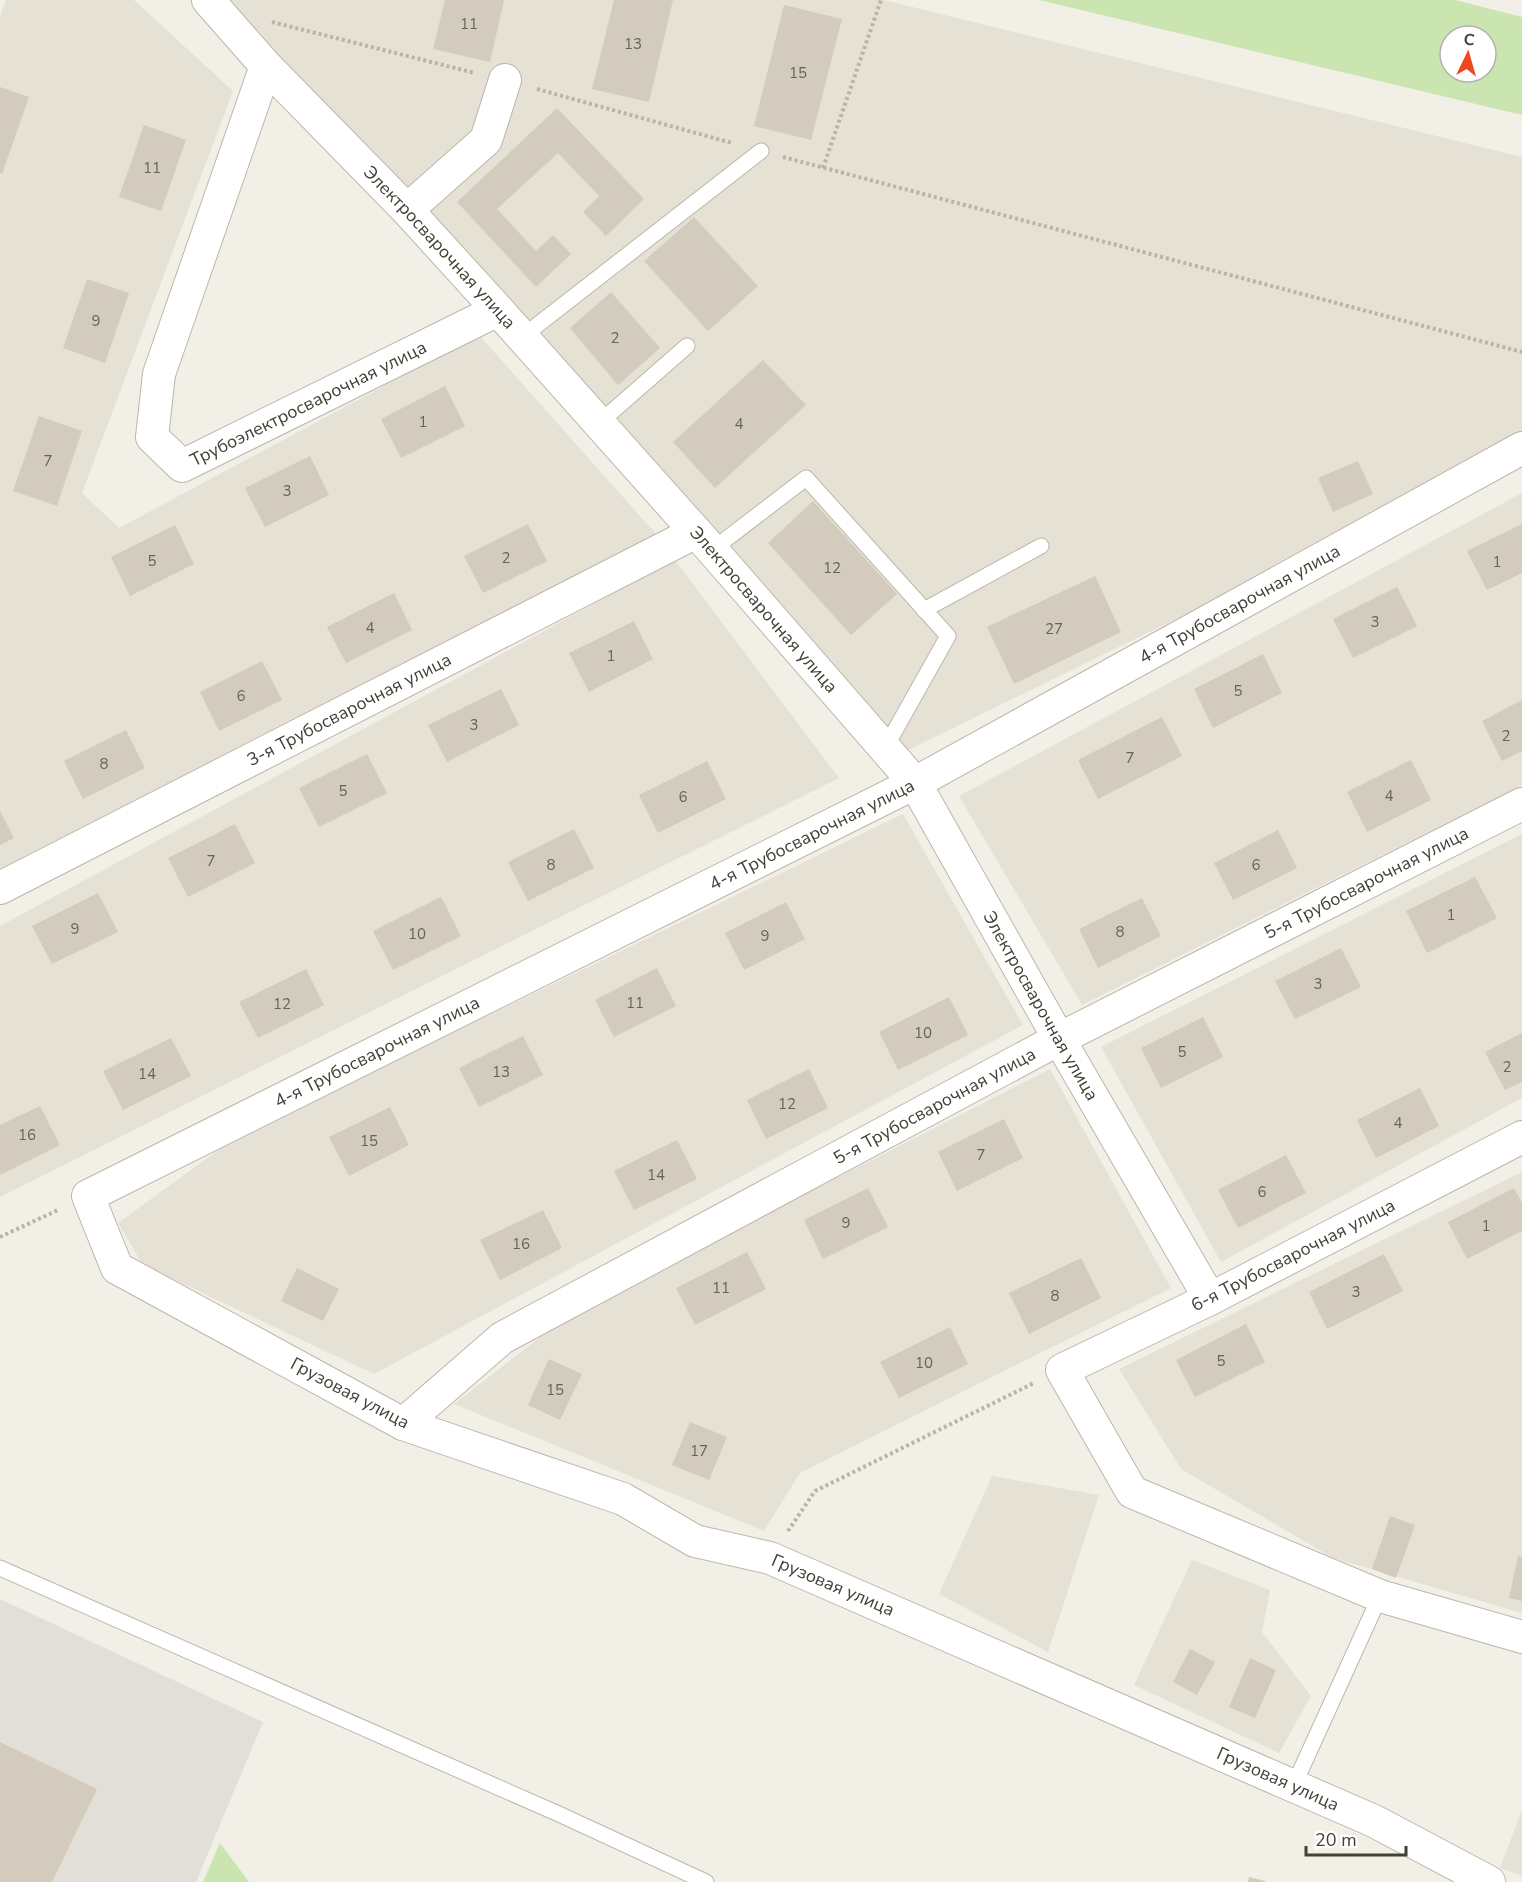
<svg xmlns="http://www.w3.org/2000/svg" width="1522" height="1882" viewBox="0 0 1522 1882" font-family="'Nunito Sans',sans-serif">
  <style>
    .residential { fill: #e6e1d5 }
    .industrial { fill: #e2ded8 }
    .green { fill: #cbe5b1; fill-rule: evenodd }
    .building { fill: #d3cbbd }
    .lines { fill: none; stroke-linecap: round; stroke-linejoin: round }
    .lane-casing { stroke: #bdb7aa; stroke-width: 17 }
    .street-casing { stroke: #bdb7aa; stroke-width: 34 }
    .path { stroke: #beb39c; stroke-width: 4; stroke-dasharray: 3 3; stroke-linecap: butt }
    .lane { stroke: #fff; stroke-width: 15 }
    .street { stroke: #fff; stroke-width: 32 }
    .labels { text-anchor: middle; stroke-width: 6; stroke-linejoin: round; paint-order: stroke }
    .number-label { font-size: 15px; fill: #686358 }
    .street-label { font-size: 18px; fill: #454036; stroke: #fff }
  </style>
  <rect width="100%" height="100%" fill="#f2efe7"/>
  <g class="residential">
    <polygon points="6,0 134,0 233,91 82,493 119,528 479,335 656,534 0,869 0,16"/>
    <polygon points="226,0 884,0 1522,157 1522,450 902,753"/>
    <polygon points="1522,493 1522,785 1082,1005 959,796"/>
    <polygon points="675,560 839,778 0,1197 0,926"/>
    <polygon points="903,814 1023,1025 374,1374 143,1265 118,1223 232,1140"/>
    <polygon points="1522,834 1522,1098 1221,1262 1101,1047"/>
    <polygon points="1050,1069 1171,1288 800,1473 764,1531 454,1404 567,1316"/>
    <polygon points="1522,1172 1522,1613 1333,1558 1181,1469 1119,1369"/>
    <polygon points="992,1476 1099,1495 1048,1652 939,1594"/>
    <polygon points="1192,1560 1270,1590 1262,1632 1311,1696 1279,1753 1134,1685"/>
    <polygon points="1522,1810 1522,1876 1500,1868"/>
  </g>
  <polygon class="industrial" points="0,1599 263,1722 196,1882 0,1882"/>
  <g class="green">
    <path d="M1039,0H1455L1522,17V115ZM1450,36H1486V72H1450Z"/>
    <polygon points="220,1843 249,1882 203,1882"/>
  </g>
  <g class="building">
    <polygon points="445,0 504,0 490,62 433,49"/>
    <polygon points="614,0 673,0 649,102 592,89"/>
    <polygon points="784,5 842,19 811,140 754,126"/>
    <polygon points="0,87 29,97 2,174 0,173"/>
    <polygon points="557,108 644,199 606,236 583,212 599,196 558,153 497,209 536,251 553,235 571,254 536,287 457,202"/>
    <polygon points="144,125 186,140 161,211 119,197"/>
    <polygon points="694,217 758,286 708,331 644,261"/>
    <polygon points="87,279 129,293 105,363 63,348"/>
    <polygon points="611,292 660,348 618,385 570,328"/>
    <polygon points="763,360 806,405 715,488 673,442"/>
    <polygon points="445,386 465,426 401,458 381,419"/>
    <polygon points="39,416 82,431 57,506 13,491"/>
    <polygon points="310,456 329,495 265,527 245,488"/>
    <polygon points="1358,461 1373,494 1333,512 1318,478"/>
    <polygon points="813,501 897,594 851,635 768,543"/>
    <polygon points="528,524 547,561 483,593 464,556"/>
    <polygon points="1522,524 1522,573 1487,590 1467,551"/>
    <polygon points="175,525 194,564 130,596 111,557"/>
    <polygon points="1095,576 1121,632 1014,684 987,627"/>
    <polygon points="1397,587 1417,626 1353,658 1333,619"/>
    <polygon points="394,593 412,630 346,663 327,627"/>
    <polygon points="634,621 653,659 589,692 569,653"/>
    <polygon points="1263,654 1282,693 1213,728 1194,689"/>
    <polygon points="262,661 282,700 219,731 200,692"/>
    <polygon points="501,689 519,725 447,762 428,725"/>
    <polygon points="1522,700 1522,751 1502,761 1482,721"/>
    <polygon points="1162,717 1182,756 1098,799 1078,760"/>
    <polygon points="126,730 145,768 83,799 64,761"/>
    <polygon points="367,754 387,793 319,827 299,788"/>
    <polygon points="1411,760 1431,800 1367,832 1347,792"/>
    <polygon points="707,761 726,799 658,833 639,795"/>
    <polygon points="0,811 14,838 0,845"/>
    <polygon points="235,824 255,863 188,897 168,858"/>
    <polygon points="574,829 594,868 528,901 508,862"/>
    <polygon points="1278,830 1297,868 1233,900 1214,863"/>
    <polygon points="1475,877 1497,918 1427,953 1406,911"/>
    <polygon points="98,893 118,932 52,964 32,926"/>
    <polygon points="441,897 461,936 393,970 373,931"/>
    <polygon points="1142,898 1161,936 1098,968 1079,929"/>
    <polygon points="786,902 805,939 744,970 725,933"/>
    <polygon points="1341,948 1361,987 1295,1019 1275,981"/>
    <polygon points="657,968 676,1006 614,1037 595,1000"/>
    <polygon points="306,969 324,1005 258,1038 239,1002"/>
    <polygon points="949,997 968,1035 898,1070 879,1032"/>
    <polygon points="1203,1017 1223,1057 1161,1088 1141,1048"/>
    <polygon points="1522,1033 1522,1082 1505,1090 1485,1052"/>
    <polygon points="523,1036 543,1075 479,1107 459,1068"/>
    <polygon points="171,1038 191,1076 123,1110 103,1071"/>
    <polygon points="809,1069 828,1108 766,1139 747,1100"/>
    <polygon points="1420,1088 1439,1126 1376,1158 1357,1120"/>
    <polygon points="40,1106 60,1145 0,1175 0,1125"/>
    <polygon points="390,1107 409,1145 349,1176 329,1137"/>
    <polygon points="1004,1119 1023,1158 957,1191 938,1152"/>
    <polygon points="677,1140 697,1179 634,1210 614,1171"/>
    <polygon points="1286,1155 1306,1193 1238,1228 1218,1190"/>
    <polygon points="868,1188 888,1227 823,1259 804,1220"/>
    <polygon points="1514,1188 1522,1203 1522,1231 1467,1259 1448,1222"/>
    <polygon points="543,1210 562,1248 500,1280 480,1240"/>
    <polygon points="747,1252 766,1289 695,1325 676,1288"/>
    <polygon points="1384,1254 1403,1291 1327,1329 1309,1292"/>
    <polygon points="1081,1258 1101,1298 1029,1334 1009,1293"/>
    <polygon points="297,1268 339,1289 323,1321 281,1301"/>
    <polygon points="1246,1324 1265,1362 1195,1397 1176,1360"/>
    <polygon points="950,1327 968,1364 899,1398 880,1362"/>
    <polygon points="549,1359 582,1374 560,1420 528,1405"/>
    <polygon points="690,1422 727,1437 709,1480 672,1465"/>
    <polygon points="1390,1516 1415,1525 1396,1578 1372,1569"/>
    <polygon points="1518,1556 1522,1557 1522,1601 1509,1598"/>
    <polygon points="1190,1649 1215,1662 1197,1695 1173,1682"/>
    <polygon points="1250,1658 1276,1670 1255,1718 1229,1707"/>
    <polygon points="0,1742 97,1789 52,1882 0,1882"/>
    <polygon points="1249,1877 1265,1881 1265,1882 1248,1882"/>
  </g>
  <g class="lines">
    <defs>
      <g id="lane">
        <polyline points="522,337 761,151"/>
        <polyline points="599,423 687,346"/>
        <polyline points="712,550 806,478 948,636 884,750"/>
        <polyline points="924,610 1041,546"/>
        <polyline points="0,1568 561,1815 706,1882"/>
        <polyline points="1294,1785 1380,1596"/>
      </g>
      <g id="street">
        <path id="s1" d="M208,0L266,66L407,210L498,310L712,550L915,783L1059,1039L1210,1299"/>
        <path id="s2" d="M266,66L159,374L152,437L182,466L498,310"/>
        <polyline points="407,210 486,140 505,80"/>
        <path id="s3" d="M0,888L696,532"/>
        <polyline points="1522,1137 1210,1299 1062,1370 1132,1492 1380,1596 1522,1637"/>
        <path id="s4" d="M403,1424L502,1338L1059,1039L1522,804"/>
        <path id="s5" d="M1489,1882L1374,1821L770,1558L695,1541L623,1499L403,1424L117,1268L88,1196L915,783L1522,448"/>
      </g>
    </defs>
    <use href="#lane" class="lane-casing"/>
    <use href="#street" class="street-casing"/>
    <g class="path">
      <polyline points="272,22 475,73"/>
      <polyline points="537,89 732,143"/>
      <polyline points="783,157 1522,352"/>
      <polyline points="823,168 881,0"/>
      <polyline points="0,1237 58,1210"/>
      <polyline points="788,1531 815,1491 1034,1383"/>
    </g>
    <use href="#lane" class="lane"/>
    <use href="#street" class="street"/>
  </g>
  <g class="labels">
    <g class="number-label">
      <text x="469" y="29">11</text>
      <text x="633" y="49">13</text>
      <text x="798" y="78">15</text>
      <text x="152" y="173">11</text>
      <text x="96" y="326">9</text>
      <text x="615" y="343">2</text>
      <text x="423" y="427">1</text>
      <text x="739" y="429">4</text>
      <text x="48" y="466">7</text>
      <text x="287" y="496">3</text>
      <text x="506" y="563">2</text>
      <text x="152" y="566">5</text>
      <text x="1497" y="567">1</text>
      <text x="832" y="573">12</text>
      <text x="1375" y="627">3</text>
      <text x="370" y="633">4</text>
      <text x="1054" y="634">27</text>
      <text x="611" y="661">1</text>
      <text x="1238" y="696">5</text>
      <text x="241" y="701">6</text>
      <text x="474" y="730">3</text>
      <text x="1506" y="741">2</text>
      <text x="1130" y="763">7</text>
      <text x="104" y="769">8</text>
      <text x="343" y="796">5</text>
      <text x="1389" y="801">4</text>
      <text x="683" y="802">6</text>
      <text x="211" y="866">7</text>
      <text x="551" y="870">8</text>
      <text x="1256" y="870">6</text>
      <text x="1451" y="920">1</text>
      <text x="75" y="934">9</text>
      <text x="1120" y="937">8</text>
      <text x="417" y="939">10</text>
      <text x="765" y="941">9</text>
      <text x="1318" y="989">3</text>
      <text x="635" y="1008">11</text>
      <text x="282" y="1009">12</text>
      <text x="923" y="1038">10</text>
      <text x="1182" y="1057">5</text>
      <text x="1507" y="1072">2</text>
      <text x="501" y="1077">13</text>
      <text x="147" y="1079">14</text>
      <text x="787" y="1109">12</text>
      <text x="1398" y="1128">4</text>
      <text x="27" y="1140">16</text>
      <text x="369" y="1146">15</text>
      <text x="981" y="1160">7</text>
      <text x="656" y="1180">14</text>
      <text x="1262" y="1197">6</text>
      <text x="846" y="1228">9</text>
      <text x="1486" y="1231">1</text>
      <text x="521" y="1249">16</text>
      <text x="721" y="1293">11</text>
      <text x="1356" y="1297">3</text>
      <text x="1055" y="1301">8</text>
      <text x="1221" y="1366">5</text>
      <text x="924" y="1368">10</text>
      <text x="555" y="1395">15</text>
      <text x="699" y="1456">17</text>
    </g>
    <g class="street-label">
      <text dy="6" stroke="none"><textPath href="#s1" startOffset="339">Электросварочная улица</textPath></text>
      <text dy="6" stroke="none"><textPath href="#s2" startOffset="572">Трубоэлектросварочная улица</textPath></text>
      <text dy="6" stroke="none"><textPath href="#s5" startOffset="2880">4-я Трубосварочная улица</textPath></text>
      <text dy="6" stroke="none"><textPath href="#s1" startOffset="825">Электросварочная улица</textPath></text>
      <text dy="6" stroke="none"><textPath href="#s3" startOffset="392">3-я Трубосварочная улица</textPath></text>
      <text dy="6" stroke="none"><textPath href="#s5" startOffset="2394">4-я Трубосварочная улица</textPath></text>
      <text dy="6" stroke="none"><textPath href="#s4" startOffset="1108">5-я Трубосварочная улица</textPath></text>
      <text dy="6" stroke="none"><textPath href="#s1" startOffset="1311">Электросварочная улица</textPath></text>
      <text dy="6" stroke="none"><textPath href="#s5" startOffset="1908">4-я Трубосварочная улица</textPath></text>
      <text dy="6" stroke="none"><textPath href="#s4" startOffset="622">5-я Трубосварочная улица</textPath></text>
      <text transform="translate(1293 1255) rotate(-27)" y="6">6-я Трубосварочная улица</text>
      <text transform="translate(350 1393) rotate(28)" y="6">Грузовая улица</text>
      <text transform="translate(833 1585) rotate(23)" y="6">Грузовая улица</text>
      <text transform="translate(1278 1779) rotate(24)" y="6">Грузовая улица</text>
    </g>
  </g>
  <g transform="translate(1468 54) rotate(5)"><circle r="28" fill="#ffffff" stroke="#b5b3af" stroke-width="1.5"/>
  <path d="M0-4.5L10 22L0 15L-10 22Z" fill="#ef4821"/>
  <text y="-9" font-size="16" font-weight="bold" text-anchor="middle" fill="#454036">С</text>
  </g>
  <path d="M1306 1846v9h100v-9" fill="none" stroke="#454036" stroke-width="3"/>
  <text x="1315" y="1846" font-size="18" fill="#454036" stroke="#ffffff" stroke-width="4.5" paint-order="stroke">20 m</text>
</svg>
